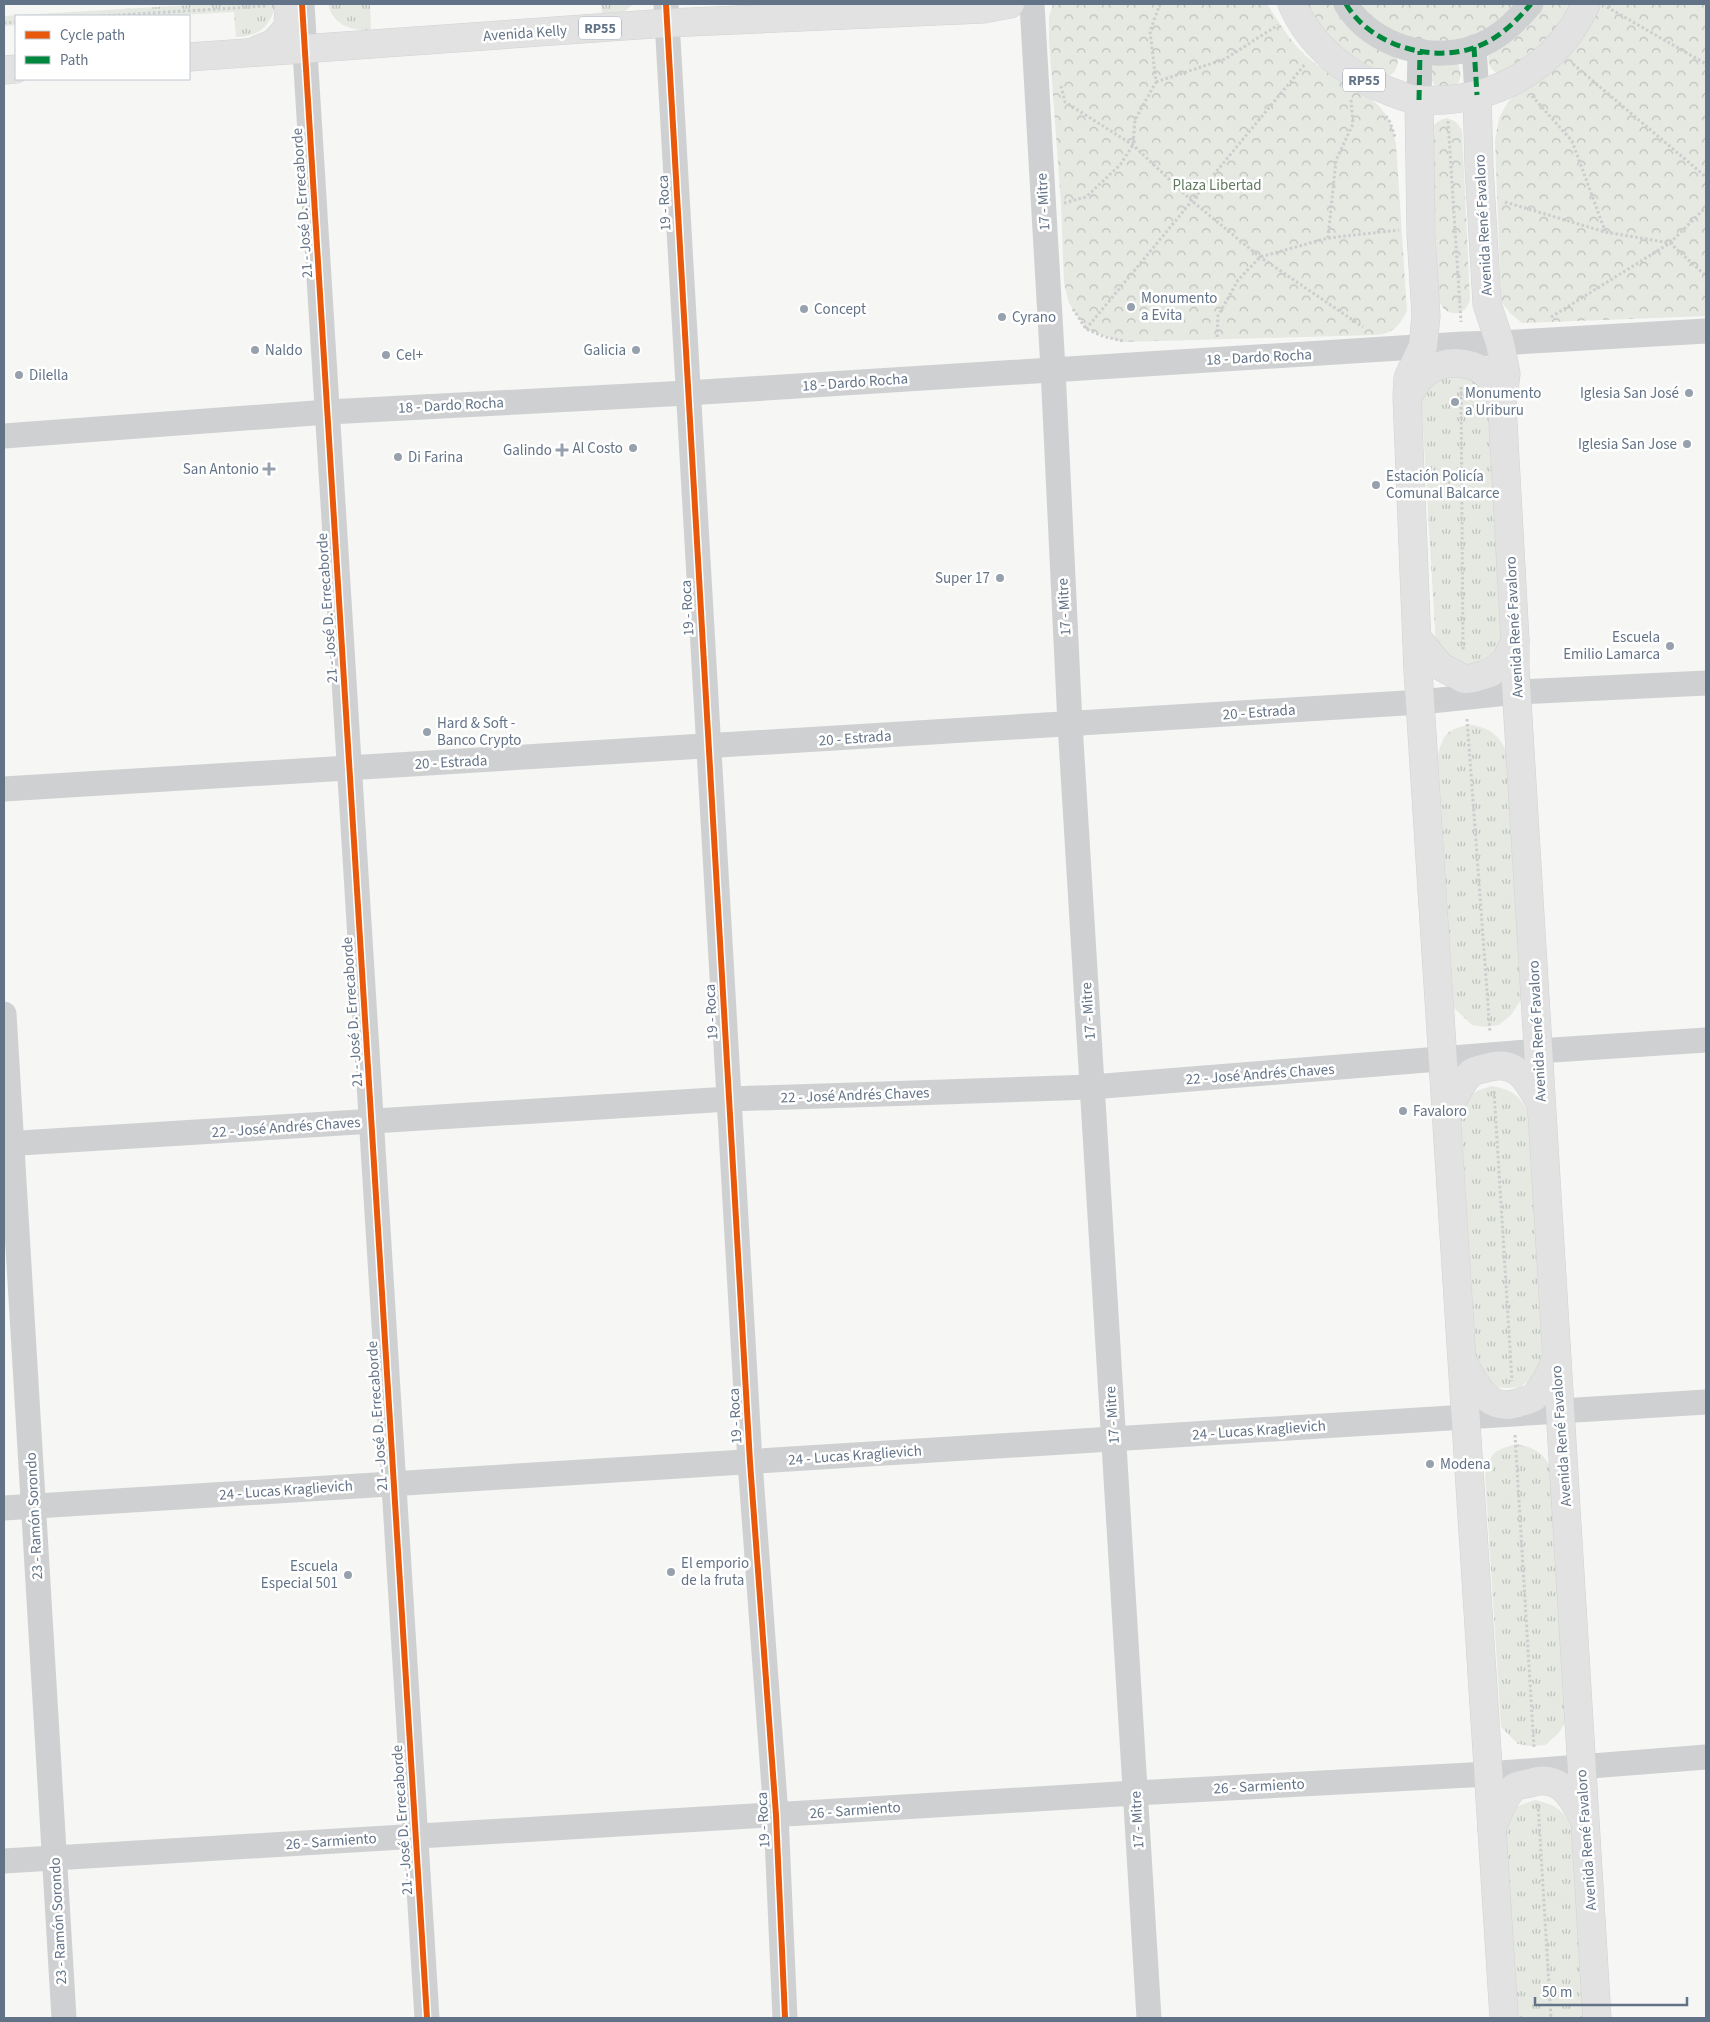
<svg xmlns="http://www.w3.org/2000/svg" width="1710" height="2022" viewBox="0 0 1710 2022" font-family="'Source Sans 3',sans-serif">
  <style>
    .grass { fill: url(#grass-tufts) }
    .park { fill: url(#park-crowns) }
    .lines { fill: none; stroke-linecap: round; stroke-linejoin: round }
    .major-casing { stroke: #d1d3d3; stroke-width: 29 }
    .path { stroke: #cccdce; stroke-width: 3; stroke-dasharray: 2.5 2.5; stroke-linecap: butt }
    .minor { stroke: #cfd0d1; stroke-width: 25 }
    .major { stroke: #e2e2e3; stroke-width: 28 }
    .quiet { stroke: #00873e; stroke-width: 5; stroke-dasharray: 10 5; stroke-linecap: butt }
    .cycleway-casing { stroke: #fff; stroke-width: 9 }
    .cycleway { stroke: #e8590c; stroke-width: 6 }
    .poi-dot { fill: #96a1ad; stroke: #fff; stroke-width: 2 }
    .labels { text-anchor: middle; stroke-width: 5; stroke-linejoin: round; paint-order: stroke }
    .shield { fill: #fff; stroke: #929dab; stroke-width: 1 }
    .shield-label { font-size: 14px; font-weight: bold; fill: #637387 }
    .street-label { font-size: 15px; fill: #637387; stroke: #fff }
    .park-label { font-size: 15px; fill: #61795e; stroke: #fff }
    .poi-label { font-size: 15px; fill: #637387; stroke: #fff; text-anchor: start }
  </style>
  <defs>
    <pattern id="grass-tufts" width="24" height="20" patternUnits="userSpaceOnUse" patternTransform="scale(1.25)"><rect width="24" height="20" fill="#e5e9e2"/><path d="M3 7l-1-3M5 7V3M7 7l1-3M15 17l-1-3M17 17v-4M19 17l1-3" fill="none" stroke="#bdc1bd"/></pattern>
    <pattern id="park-crowns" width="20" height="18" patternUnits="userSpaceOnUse" patternTransform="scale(1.25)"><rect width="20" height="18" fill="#e5e9e2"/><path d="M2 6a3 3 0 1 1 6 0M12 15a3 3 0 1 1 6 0" fill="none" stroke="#bdc1bd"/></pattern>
  </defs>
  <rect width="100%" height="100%" fill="#f6f6f4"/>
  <g class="grass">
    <path d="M207,4L276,5C269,27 260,36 236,37L234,12L163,16H16V25L4,26V16Z"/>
    <path d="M328,4H396L370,5L371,30C351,31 333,25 328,4Z"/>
    <path d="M601,4H633C624,14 615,15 602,16Z"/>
    <polygon points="1445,375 1471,378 1489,395 1503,639 1494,654 1481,664 1467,665 1454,663 1436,646 1421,394"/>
    <path d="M1469,724C1490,729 1496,732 1506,750L1521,1000L1511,1015L1499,1025L1485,1027L1472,1025L1454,1008L1438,755C1444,732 1447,731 1469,724Z"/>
    <path d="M1492,1086C1512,1090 1518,1094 1528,1112L1543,1362L1533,1377L1521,1387L1507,1388L1494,1387L1477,1369L1461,1117C1467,1094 1469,1093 1492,1086Z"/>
    <path d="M1516,1444C1536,1448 1542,1452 1552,1470L1567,1720L1558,1734L1545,1745L1531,1746L1518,1744L1501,1727L1485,1475C1491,1452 1493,1451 1516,1444Z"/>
    <path d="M1535,1800C1555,1805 1561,1808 1572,1826L1583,2018H1516L1505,1831C1510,1808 1513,1807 1535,1800Z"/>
  </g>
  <g class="park">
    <path d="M1053,4H1267C1280,24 1293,46 1312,61C1336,80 1376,92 1390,122C1393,128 1394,137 1396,144L1407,311C1399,326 1394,333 1376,335L1122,342L1086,329L1069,303L1064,283L1061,204L1049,40V17Z"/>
    <path d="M1301,4H1334L1397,55C1399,64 1397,71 1389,76L1353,63Z"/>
    <path d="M1360,4H1518C1509,12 1494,28 1482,33C1441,49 1388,41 1360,4Z"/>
    <path d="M1541,4H1576L1547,45L1499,74C1490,70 1487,63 1489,53Z"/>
    <polygon points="1601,4 1706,4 1706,316 1522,323 1510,313 1501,301 1495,141 1499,118 1508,102 1598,10"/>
    <path d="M1456,62C1462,70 1462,78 1456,86L1437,87C1430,81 1429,73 1433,65Z"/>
    <path d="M1447,118L1456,122L1462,130L1470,299C1466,319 1442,317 1439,299L1431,134C1432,125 1437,120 1447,118Z"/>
  </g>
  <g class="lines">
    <defs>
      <g id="major">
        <path d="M1292,4C1311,47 1348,76 1391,92C1400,95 1411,100 1420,100C1492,104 1556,69 1586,4"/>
        <polyline points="255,51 274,43 288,28 289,4"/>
        <polyline points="189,57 667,23 983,9 1010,4"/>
        <polyline points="4,70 16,69"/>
        <polyline points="1477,95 1479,166 1487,304 1500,343 1506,374 1502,404 1515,640 1515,668 1597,2018"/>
        <polyline points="1419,100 1421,234 1426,316 1423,346 1408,378 1407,397 1418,671 1504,2018"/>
        <path d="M1408,396C1412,390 1416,382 1421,377C1442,356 1481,359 1495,385C1498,391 1500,398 1502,404"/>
        <polyline points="1418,639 1440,666 1464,679 1473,678 1490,673 1506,661 1515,640"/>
        <path d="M1447,1112C1453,1100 1460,1083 1471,1073C1475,1070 1481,1069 1486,1068C1516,1058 1528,1080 1540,1103"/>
        <path d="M1464,1364C1476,1386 1488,1412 1518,1403C1523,1401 1531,1400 1535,1396C1545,1386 1551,1372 1556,1359"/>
        <path d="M1492,1828C1498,1815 1503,1796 1515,1787C1518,1785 1525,1784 1530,1783C1560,1773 1572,1797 1584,1819"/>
      </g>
    </defs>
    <use href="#major" class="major-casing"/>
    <g class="path">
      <polyline points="1607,7 1706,64"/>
      <polyline points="103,16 267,6"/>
      <polyline points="4,23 16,22"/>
      <polyline points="1573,64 1706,177"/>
      <polyline points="1156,82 1225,59 1278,25"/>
      <polyline points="1061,86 1065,102 1133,145 1192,201 1260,257 1363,327"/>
      <polyline points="1532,96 1572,141 1605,231"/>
      <polyline points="1386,116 1390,122 1395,137"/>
      <polyline points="1448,121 1461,322"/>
      <polyline points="1505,202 1605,232 1670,243 1706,276"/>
      <polyline points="1064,203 1086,197 1120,165 1133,145 1135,120 1156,82 1150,31 1160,4"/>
      <polyline points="1328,238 1336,160 1353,124 1351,99"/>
      <polyline points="1073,309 1086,329 1105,337 1124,341"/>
      <polyline points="1551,317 1670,243 1706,207"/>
      <polyline points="1086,329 1306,63"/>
      <polyline points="1217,337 1218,316 1238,280 1260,257 1328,238 1399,230"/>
      <polyline points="1461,387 1463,651"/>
      <polyline points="1467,719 1490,1032"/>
      <polyline points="1494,1091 1512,1381"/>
      <polyline points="1515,1435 1534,1748"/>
      <polyline points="1538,1804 1551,2018"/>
    </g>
    <g class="minor">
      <polyline points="302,4 427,2018"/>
      <polyline points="666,4 750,1462 776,1815 785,2018"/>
      <polyline points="1032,4 1053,369 1070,724 1149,2018"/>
      <path d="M1346,4C1371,47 1437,65 1481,45C1503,35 1516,21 1531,4"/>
      <polyline points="1474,47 1477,95"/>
      <polyline points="1419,100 1420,51"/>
      <polyline points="4,436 328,412 687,393 1463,344 1500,343 1706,331"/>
      <polyline points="4,789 1421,702 1517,692 1706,683"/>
      <polyline points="4,1014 64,2018"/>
      <polyline points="4,1144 729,1099 1092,1087 1538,1051 1706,1040"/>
      <polyline points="4,1508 1706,1402"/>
      <polyline points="4,1861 1135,1793 1488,1774 1706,1757"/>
    </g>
    <use href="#major" class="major"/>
    <g class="quiet">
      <path d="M1346,4C1371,47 1437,65 1481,45C1503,35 1516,21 1531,4"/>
      <polyline points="1474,47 1477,95"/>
      <polyline points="1419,100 1420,51"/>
    </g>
    <defs>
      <g id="cycleway">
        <polyline points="302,4 427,2018"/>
        <polyline points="666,4 750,1462 776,1815 785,2018"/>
      </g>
    </defs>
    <use href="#cycleway" class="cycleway-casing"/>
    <use href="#cycleway" class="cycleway"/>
  </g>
  <g class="poi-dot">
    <circle cx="1131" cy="307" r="5"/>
    <circle cx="804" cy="309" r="5"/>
    <circle cx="1002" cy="317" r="5"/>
    <circle cx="255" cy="350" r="5"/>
    <circle cx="636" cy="350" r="5"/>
    <circle cx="386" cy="355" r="5"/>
    <circle cx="19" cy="375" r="5"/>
    <circle cx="1689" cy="393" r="5"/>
    <circle cx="1455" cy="402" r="5"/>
    <circle cx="1687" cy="444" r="5"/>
    <circle cx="633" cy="448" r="5"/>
    <path d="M559.5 442.5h5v5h5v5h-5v5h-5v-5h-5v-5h5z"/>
    <circle cx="398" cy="457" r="5"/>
    <path d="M266.5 461.5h5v5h5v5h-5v5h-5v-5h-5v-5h5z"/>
    <circle cx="1376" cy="485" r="5"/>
    <circle cx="1000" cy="578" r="5"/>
    <circle cx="1670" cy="646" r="5"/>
    <circle cx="427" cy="732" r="5"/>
    <circle cx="1403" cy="1111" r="5"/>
    <circle cx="1430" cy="1464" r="5"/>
    <circle cx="671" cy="1572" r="5"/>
    <circle cx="348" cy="1575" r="5"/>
  </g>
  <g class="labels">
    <g class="shield">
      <rect x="579" y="16.5" width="42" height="23" rx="4"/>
      <rect x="1343" y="68.5" width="42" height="23" rx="4"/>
    </g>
    <g class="shield-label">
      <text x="600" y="33">RP55</text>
      <text x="1364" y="85">RP55</text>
    </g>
    <g class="street-label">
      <text transform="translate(525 33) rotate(-4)" y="5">Avenida Kelly</text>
      <text transform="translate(1043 202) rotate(-93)" y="5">17 - Mitre</text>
      <text transform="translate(302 203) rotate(-94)" y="5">21 - José D. Errecaborde</text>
      <text transform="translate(664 203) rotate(-93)" y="5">19 - Roca</text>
      <text transform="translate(1483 225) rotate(-93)" y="5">Avenida René Favaloro</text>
      <text transform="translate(1259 357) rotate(-3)" y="5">18 - Dardo Rocha</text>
      <text transform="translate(855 382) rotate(-4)" y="5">18 - Dardo Rocha</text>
      <text transform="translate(451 405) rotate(-3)" y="5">18 - Dardo Rocha</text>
      <text transform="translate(1064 607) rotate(-93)" y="5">17 - Mitre</text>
      <text transform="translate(327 608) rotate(-94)" y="5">21 - José D. Errecaborde</text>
      <text transform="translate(687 608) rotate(-93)" y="5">19 - Roca</text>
      <text transform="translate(1514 627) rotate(-93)" y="5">Avenida René Favaloro</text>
      <text transform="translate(1259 712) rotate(-4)" y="5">20 - Estrada</text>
      <text transform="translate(855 738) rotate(-4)" y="5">20 - Estrada</text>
      <text transform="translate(451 762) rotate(-3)" y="5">20 - Estrada</text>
      <text transform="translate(1088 1011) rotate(-94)" y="5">17 - Mitre</text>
      <text transform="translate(352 1012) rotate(-94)" y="5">21 - José D. Errecaborde</text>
      <text transform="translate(711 1012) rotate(-93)" y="5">19 - Roca</text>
      <text transform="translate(1537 1031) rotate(-93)" y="5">Avenida René Favaloro</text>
      <text transform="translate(1260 1074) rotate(-4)" y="5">22 - José Andrés Chaves</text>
      <text transform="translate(855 1095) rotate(-2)" y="5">22 - José Andrés Chaves</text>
      <text transform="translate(286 1127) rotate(-4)" y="5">22 - José Andrés Chaves</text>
      <text transform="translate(1112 1415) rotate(-94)" y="5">17 - Mitre</text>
      <text transform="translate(377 1416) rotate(-94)" y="5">21 - José D. Errecaborde</text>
      <text transform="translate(735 1416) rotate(-93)" y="5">19 - Roca</text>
      <text transform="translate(1259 1430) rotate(-4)" y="5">24 - Lucas Kraglievich</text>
      <text transform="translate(1561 1436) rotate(-94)" y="5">Avenida René Favaloro</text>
      <text transform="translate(855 1455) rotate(-4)" y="5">24 - Lucas Kraglievich</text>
      <text transform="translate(286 1490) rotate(-4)" y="5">24 - Lucas Kraglievich</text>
      <text transform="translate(34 1516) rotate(-93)" y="5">23 - Ramón Sorondo</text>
      <text transform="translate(1259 1786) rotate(-3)" y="5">26 - Sarmiento</text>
      <text transform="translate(855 1810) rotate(-4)" y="5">26 - Sarmiento</text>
      <text transform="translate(402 1820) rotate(-94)" y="5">21 - José D. Errecaborde</text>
      <text transform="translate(763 1820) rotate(-93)" y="5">19 - Roca</text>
      <text transform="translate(1137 1820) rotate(-93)" y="5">17 - Mitre</text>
      <text transform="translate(1586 1840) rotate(-94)" y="5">Avenida René Favaloro</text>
      <text transform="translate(331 1841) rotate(-4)" y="5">26 - Sarmiento</text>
      <text transform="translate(58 1921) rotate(-93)" y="5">23 - Ramón Sorondo</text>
    </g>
    <g class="park-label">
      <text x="1217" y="190">Plaza Libertad</text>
    </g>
    <g class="poi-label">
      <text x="1141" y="303">Monumento<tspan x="1141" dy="17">a Evita</tspan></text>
      <text x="814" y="314">Concept</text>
      <text x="1012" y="322">Cyrano</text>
      <text x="265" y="355">Naldo</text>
      <text x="626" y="355" text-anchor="end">Galicia</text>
      <text x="396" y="360">Cel+</text>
      <text x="29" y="380">Dilella</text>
      <text x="1465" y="398">Monumento<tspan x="1465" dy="17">a Uriburu</tspan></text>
      <text x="1679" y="398" text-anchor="end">Iglesia San José</text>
      <text x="1677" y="449" text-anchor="end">Iglesia San Jose</text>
      <text x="623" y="453" text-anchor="end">Al Costo</text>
      <text x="552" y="455" text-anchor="end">Galindo</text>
      <text x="408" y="462">Di Farina</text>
      <text x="259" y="474" text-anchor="end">San Antonio</text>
      <text x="1386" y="481">Estación Policía<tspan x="1386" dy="17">Comunal Balcarce</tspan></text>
      <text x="990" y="583" text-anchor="end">Super 17</text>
      <text x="1660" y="642" text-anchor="end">Escuela<tspan x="1660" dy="17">Emilio Lamarca</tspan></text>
      <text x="437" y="728">Hard &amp; Soft -<tspan x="437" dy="17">Banco Crypto</tspan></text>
      <text x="1413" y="1116">Favaloro</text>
      <text x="1440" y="1469">Modena</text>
      <text x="681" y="1568">El emporio<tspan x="681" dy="17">de la fruta</tspan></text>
      <text x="338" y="1571" text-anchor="end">Escuela<tspan x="338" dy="17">Especial 501</tspan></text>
    </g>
  </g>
  <rect width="1710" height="2022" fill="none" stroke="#637387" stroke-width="10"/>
  <rect x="15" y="15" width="175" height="65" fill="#ffffff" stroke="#c1c7cf"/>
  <rect x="25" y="31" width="25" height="8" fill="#e8590c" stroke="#c1c7cf"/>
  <text x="60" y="40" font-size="15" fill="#637387">Cycle path</text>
  <rect x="25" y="56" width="25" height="8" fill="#00873e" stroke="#c1c7cf"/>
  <text x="60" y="65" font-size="15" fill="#637387">Path</text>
  <path d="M1535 1997v8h152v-8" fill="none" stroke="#637387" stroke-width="2.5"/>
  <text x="1542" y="1997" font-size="15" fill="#637387" stroke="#ffffff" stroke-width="4" paint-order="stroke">50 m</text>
</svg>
